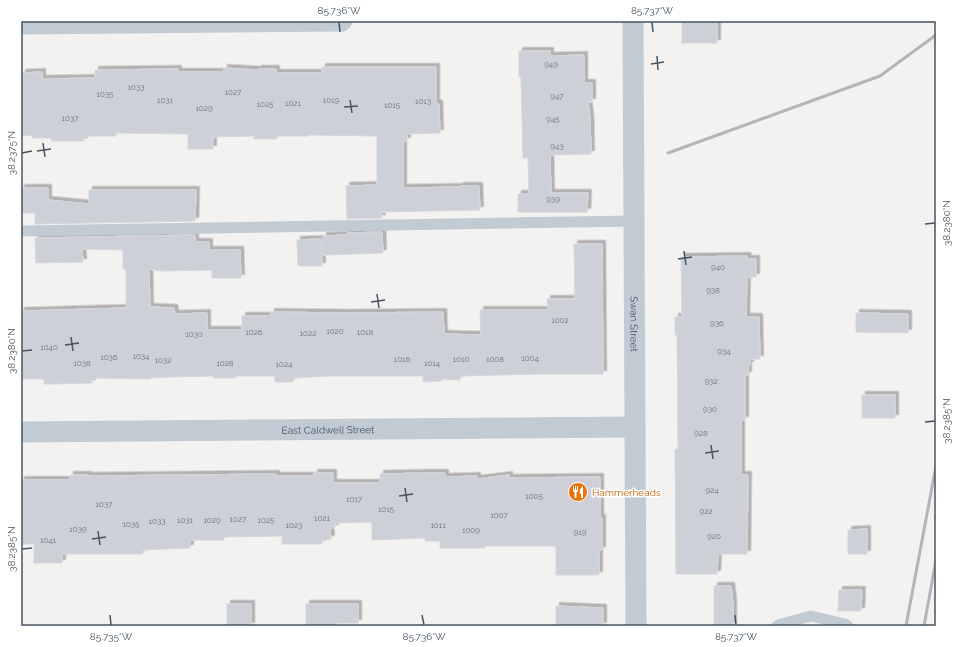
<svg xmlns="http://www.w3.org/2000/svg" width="957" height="647" viewBox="0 0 957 647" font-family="Raleway,sans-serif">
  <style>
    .building { fill: #cdd0d6; stroke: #d4d7dd; filter: url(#shadow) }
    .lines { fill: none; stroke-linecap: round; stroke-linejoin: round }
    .service { stroke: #c0cbd4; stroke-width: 11 }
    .minor { stroke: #c0cbd4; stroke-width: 21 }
    .rail { stroke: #b2b6bc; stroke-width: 3 }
    .ticks { fill: none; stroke: #475461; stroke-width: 1.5 }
    .labels { text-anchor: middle; stroke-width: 3; stroke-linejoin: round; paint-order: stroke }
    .number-label { font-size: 8px; fill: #68737e }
    .street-label { font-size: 10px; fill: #475461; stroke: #fff }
    .food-label { font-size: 10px; fill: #c56008; stroke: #fff; text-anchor: start }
    .neatline { fill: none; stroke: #475461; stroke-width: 1.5 }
    .ticks-label { font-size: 10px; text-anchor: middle; fill: #475461 }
  </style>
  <defs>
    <filter id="shadow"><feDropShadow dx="3.5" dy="-3.5" stdDeviation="0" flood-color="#0004"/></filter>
  </defs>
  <rect width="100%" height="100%" fill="#f4f1f1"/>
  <g class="building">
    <rect x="682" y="21" width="35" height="22"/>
    <polygon points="519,51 550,51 550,56 584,55 584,83 592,83 592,102 588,102 590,117 591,154 550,155 551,193 588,193 587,212 518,212 518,194 529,194 528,158 523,158 521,77 519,77"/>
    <polygon points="322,67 436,67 436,103 439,104 440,133 407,134 407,141 403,141 403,188 460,187 460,186 479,186 480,210 381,212 382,218 347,219 346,186 377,185 377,136 309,135 309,136 277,136 277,139 254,139 254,136 213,137 213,149 188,149 188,134 116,133 116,136 84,136 84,141 52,141 51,138 32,138 32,135 22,136 22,73 42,72 42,79 95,78 95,70 178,69 178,72 224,72 224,68 258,70 258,69 276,69 276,73 322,73"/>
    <polygon points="21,188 48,188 48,200 89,204 89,190 196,190 195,221 35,224 35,213 21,213"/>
    <polygon points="382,232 383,253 323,255 323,236 347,235 347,233"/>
    <polygon points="195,235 195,242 209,242 209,250 240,250 241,278 212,278 212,270 161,271 149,269 150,307 174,308 175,314 207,313 207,330 242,330 242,316 271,316 271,312 347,313 443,312 444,334 481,335 480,310 548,310 547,299 575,299 574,244 602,244 603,374 539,374 460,376 460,380 441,379 441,381 423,382 423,376 328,376 293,378 293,382 275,382 275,376 236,376 236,378 214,378 214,376 173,377 150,378 150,379 92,378 92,383 52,384 44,384 44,379 21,379 21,311 126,308 126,269 123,269 123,250 82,249 83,262 36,263 35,238"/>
    <polygon points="321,239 322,266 298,266 297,240"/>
    <polygon points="747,256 748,259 756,259 756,277 747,277 746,317 759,317 760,359 750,359 750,365 748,365 748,375 745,375 745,420 741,420 741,475 748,475 747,554 718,554 717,574 676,574 675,449 678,449 677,335 675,335 675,317 682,317 681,257"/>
    <polygon points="856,313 908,314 908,333 856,332"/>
    <rect x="862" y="395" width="33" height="23"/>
    <polygon points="314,473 333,473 333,483 380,483 380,474 424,473 445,473 445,477 477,476 477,479 509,475 509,478 600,477 600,518 602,518 602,550 599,550 599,575 556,575 556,546 485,546 485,548 440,548 440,541 425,541 425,538 372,540 372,522 335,523 335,528 330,528 331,539 321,540 322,544 282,544 282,536 224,537 224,540 190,540 190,548 143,550 143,554 62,554 62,563 34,563 34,544 21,544 21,480 70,480 70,475 88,475 88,476 276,474 276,476 314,476"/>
    <polygon points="867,529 867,554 848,554 848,530"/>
    <polygon points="714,586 731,586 733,603 733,626 714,626"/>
    <polygon points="839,590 862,590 861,611 838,611"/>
    <rect x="227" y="604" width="24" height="22"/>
    <polygon points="306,604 358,604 358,623 336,623 336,626 306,626"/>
    <polygon points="556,606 603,608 603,626 556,626"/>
  </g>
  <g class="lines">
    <g class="service">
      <polyline points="21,231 634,221"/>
      <polyline points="777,626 781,624 811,616 845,624 848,626"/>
    </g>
    <g class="minor">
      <path id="s1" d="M633,21L636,626"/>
      <polyline points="21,24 342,21"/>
      <path id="s2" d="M21,432L635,427"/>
    </g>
    <g class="rail">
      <polyline points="668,153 880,76 936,35"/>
      <polyline points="906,626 936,466"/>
      <polyline points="924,626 936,560"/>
    </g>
  </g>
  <path class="ticks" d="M339,22L340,32M652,22L653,32M657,56L658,70M651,64L664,62M350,100L352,113M344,107L358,106M43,143L45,157M37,151L51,149M22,153L32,151M925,224L935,223M684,251L686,265M678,259L692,257M377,294L379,308M371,302L385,300M71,337L73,351M65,345L79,343M22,351L32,350M925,422L935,421M711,445L713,459M705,453L719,451M405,488L407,502M399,496L413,494M98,531L100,545M92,539L106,537M22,549L32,548M110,615L111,625M422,615L424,625M735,615L736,625"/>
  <defs>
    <symbol id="restaurant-disc" viewBox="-11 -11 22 22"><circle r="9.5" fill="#e8710a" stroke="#fff"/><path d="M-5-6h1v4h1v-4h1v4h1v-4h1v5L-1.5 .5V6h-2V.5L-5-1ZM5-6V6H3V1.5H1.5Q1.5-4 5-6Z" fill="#fff"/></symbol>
  </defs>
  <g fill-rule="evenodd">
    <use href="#restaurant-disc" x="567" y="481" width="22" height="22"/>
  </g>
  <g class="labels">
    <g class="number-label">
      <text x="551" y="67">949</text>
      <text x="136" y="90">1033</text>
      <text x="233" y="95">1027</text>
      <text x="105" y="97">1035</text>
      <text x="557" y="99">947</text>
      <text x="165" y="103">1031</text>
      <text x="331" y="103">1019</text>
      <text x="423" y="104">1013</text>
      <text x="293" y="106">1021</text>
      <text x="265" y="107">1025</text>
      <text x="392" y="108">1015</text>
      <text x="204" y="111">1029</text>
      <text x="70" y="121">1037</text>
      <text x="553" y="122">945</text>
      <text x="557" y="149">943</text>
      <text x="553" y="202">939</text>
      <text x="718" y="270">940</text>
      <text x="713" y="293">938</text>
      <text x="560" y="323">1002</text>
      <text x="717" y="326">936</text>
      <text x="335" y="334">1020</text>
      <text x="254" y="335">1026</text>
      <text x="365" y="335">1018</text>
      <text x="308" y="336">1022</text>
      <text x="194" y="337">1030</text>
      <text x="49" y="350">1040</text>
      <text x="724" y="354">934</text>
      <text x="141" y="359">1034</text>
      <text x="109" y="360">1036</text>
      <text x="530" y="361">1004</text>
      <text x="402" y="362">1016</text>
      <text x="461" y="362">1010</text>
      <text x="495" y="362">1008</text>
      <text x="163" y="363">1032</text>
      <text x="82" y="366">1038</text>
      <text x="225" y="366">1028</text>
      <text x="432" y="366">1014</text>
      <text x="284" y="367">1024</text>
      <text x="711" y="384">932</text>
      <text x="710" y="412">930</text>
      <text x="701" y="436">928</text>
      <text x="712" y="493">924</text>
      <text x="534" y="499">1005</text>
      <text x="354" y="502">1017</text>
      <text x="104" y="507">1037</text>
      <text x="386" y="512">1015</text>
      <text x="706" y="514">922</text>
      <text x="499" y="518">1007</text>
      <text x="322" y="521">1021</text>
      <text x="238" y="522">1027</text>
      <text x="185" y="523">1031</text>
      <text x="212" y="523">1029</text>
      <text x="266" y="523">1025</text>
      <text x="157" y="524">1033</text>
      <text x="131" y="527">1035</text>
      <text x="294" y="528">1023</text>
      <text x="438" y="528">1011</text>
      <text x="78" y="532">1039</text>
      <text x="471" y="533">1009</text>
      <text x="580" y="535">919</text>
      <text x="714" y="539">920</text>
      <text x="48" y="543">1041</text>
    </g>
    <g class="street-label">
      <text dy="4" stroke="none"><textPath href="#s1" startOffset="303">Swan Street</textPath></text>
      <text dy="4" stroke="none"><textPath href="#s2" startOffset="307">East Caldwell Street</textPath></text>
    </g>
    <g class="food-label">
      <text x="592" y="496">Hammerheads</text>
    </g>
  </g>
  <rect width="957" height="647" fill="none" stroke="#ffffff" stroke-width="44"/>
  <rect x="22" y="22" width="913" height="603" class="neatline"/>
  <g class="ticks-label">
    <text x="339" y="14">85.736°W</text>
    <text x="652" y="14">85.737°W</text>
    <text transform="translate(11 153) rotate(-90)" y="4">38.2375°N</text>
    <text transform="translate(946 223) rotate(-90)" y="4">38.2380°N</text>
    <text transform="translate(11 351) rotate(-90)" y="4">38.2380°N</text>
    <text transform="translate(946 421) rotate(-90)" y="4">38.2385°N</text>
    <text transform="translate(11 549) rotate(-90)" y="4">38.2385°N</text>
    <text x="111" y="640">85.735°W</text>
    <text x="424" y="640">85.736°W</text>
    <text x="736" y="640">85.737°W</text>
  </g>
</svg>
